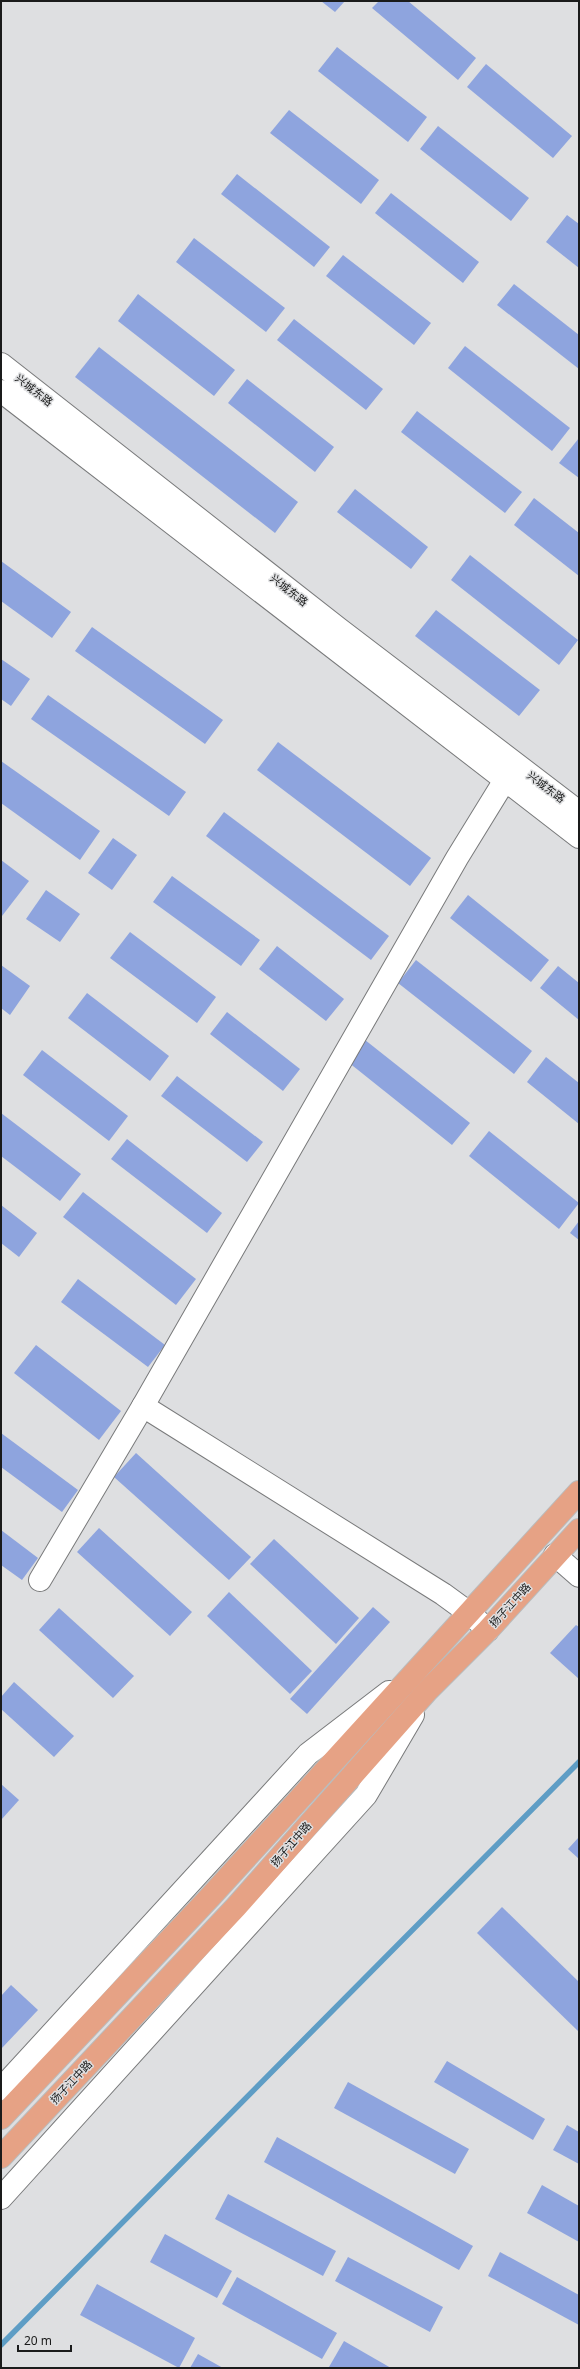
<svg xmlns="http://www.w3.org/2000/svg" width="580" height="2369" viewBox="0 0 580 2369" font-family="'Noto Sans','Noto Sans SC',sans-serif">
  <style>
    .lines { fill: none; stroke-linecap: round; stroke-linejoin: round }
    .stream { stroke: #5e9dc5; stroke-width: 5.5 }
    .building { fill: #8ea4de }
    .minor-casing { stroke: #797a7b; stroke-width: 24 }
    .major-casing { stroke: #babbbb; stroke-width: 24 }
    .minor { stroke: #fff; stroke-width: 22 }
    .major { stroke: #e6a285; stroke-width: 22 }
    .labels { text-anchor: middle; stroke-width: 3; stroke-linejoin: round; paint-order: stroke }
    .street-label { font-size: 11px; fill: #1a1b1b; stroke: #dedfe1 }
  </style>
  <rect width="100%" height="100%" fill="#dedfe1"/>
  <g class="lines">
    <polyline class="stream" points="1,2345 579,1762"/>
  </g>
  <g class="building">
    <polygon points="321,1 345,1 335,12"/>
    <polygon points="379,1 408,1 476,58 458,80 372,8"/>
    <polygon points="337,47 427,117 408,142 318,71"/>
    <polygon points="486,64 572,136 553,158 467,87"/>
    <polygon points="289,110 379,180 361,204 270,133"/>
    <polygon points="438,126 529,198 511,221 420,149"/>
    <polygon points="237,174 330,247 314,267 221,194"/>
    <polygon points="391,193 479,262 463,283 375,213"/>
    <polygon points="567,215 579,224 579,268 546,242"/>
    <polygon points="194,238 285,308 266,332 176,262"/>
    <polygon points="343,255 431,323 414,345 326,276"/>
    <polygon points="514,284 579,335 579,369 497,305"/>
    <polygon points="138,294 235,370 214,396 118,321"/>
    <polygon points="294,319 383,389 366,410 277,340"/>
    <polygon points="465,346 570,428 552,451 448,368"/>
    <polygon points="99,347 298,502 275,533 75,377"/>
    <polygon points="247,379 334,447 315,472 228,403"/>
    <polygon points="417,411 522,492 505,513 401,432"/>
    <polygon points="579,438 579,478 559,463"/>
    <polygon points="355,489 428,547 411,569 337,512"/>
    <polygon points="534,498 579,533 579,576 514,525"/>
    <polygon points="470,555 578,640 559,665 451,580"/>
    <polygon points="1,561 71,612 52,638 1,601"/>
    <polygon points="436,610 540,690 519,716 415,636"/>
    <polygon points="92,627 223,720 205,744 75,651"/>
    <polygon points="1,659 30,679 11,706 1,699"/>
    <polygon points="48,695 186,792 169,816 31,719"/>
    <polygon points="278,742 431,858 410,886 257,770"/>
    <polygon points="1,761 100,831 80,860 1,803"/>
    <polygon points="224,812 389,936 371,960 206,836"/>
    <polygon points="113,838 137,855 112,890 88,873"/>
    <polygon points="1,860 29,881 2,916 1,915"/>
    <polygon points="172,876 260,940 241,966 153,902"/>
    <polygon points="46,890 80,914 60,942 26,919"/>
    <polygon points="468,895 549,960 531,982 450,918"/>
    <polygon points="130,932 216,997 197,1023 110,958"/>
    <polygon points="277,946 344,999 326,1021 259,969"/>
    <polygon points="416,960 532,1051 514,1074 398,983"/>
    <polygon points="1,965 30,986 10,1015 1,1008"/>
    <polygon points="558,966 579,983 579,1020 540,988"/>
    <polygon points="87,993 169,1056 150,1081 68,1018"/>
    <polygon points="227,1012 300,1069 283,1091 210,1034"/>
    <polygon points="360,1036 470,1123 452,1145 343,1058"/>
    <polygon points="42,1050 128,1116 109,1141 23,1075"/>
    <polygon points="546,1057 579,1083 579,1124 527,1082"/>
    <polygon points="177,1076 263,1142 247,1162 161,1096"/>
    <polygon points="1,1113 81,1174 60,1201 1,1156"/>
    <polygon points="489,1131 579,1203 559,1229 469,1156"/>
    <polygon points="127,1139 222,1213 207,1233 111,1159"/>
    <polygon points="83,1192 196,1279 176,1305 63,1217"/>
    <polygon points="1,1205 37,1233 19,1257 1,1243"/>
    <polygon points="579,1221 579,1240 570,1233"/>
    <polygon points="78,1279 165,1345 148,1367 61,1302"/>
    <polygon points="36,1345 121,1411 99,1440 14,1373"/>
    <polygon points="1,1433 78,1490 62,1512 1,1467"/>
    <polygon points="136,1453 251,1557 229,1580 114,1477"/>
    <polygon points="99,1528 192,1612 170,1636 77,1552"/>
    <polygon points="1,1530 38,1558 22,1580 1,1565"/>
    <polygon points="274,1539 359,1618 336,1644 250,1564"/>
    <polygon points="229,1592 312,1671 290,1694 207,1616"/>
    <polygon points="373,1607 390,1622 307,1714 290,1699"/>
    <polygon points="59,1608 134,1676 113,1698 39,1630"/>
    <polygon points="576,1625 579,1627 579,1679 550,1653"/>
    <polygon points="14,1682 74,1736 54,1757 1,1709 1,1697"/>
    <polygon points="1,1784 19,1800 1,1820"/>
    <polygon points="579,1837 579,1859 568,1849"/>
    <polygon points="502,1907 579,1982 579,2032 477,1933"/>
    <polygon points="11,1985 38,2010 1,2049 1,1996"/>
    <polygon points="447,2061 545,2119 533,2140 434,2082"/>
    <polygon points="348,2082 469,2149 455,2174 334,2108"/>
    <polygon points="567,2125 579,2132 579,2164 553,2150"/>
    <polygon points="277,2137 473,2246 459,2270 264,2162"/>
    <polygon points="542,2185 579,2206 579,2242 527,2213"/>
    <polygon points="228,2194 336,2251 323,2276 215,2219"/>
    <polygon points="165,2234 232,2271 217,2298 150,2262"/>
    <polygon points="500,2252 579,2295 579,2325 488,2276"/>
    <polygon points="348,2257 443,2307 430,2332 335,2281"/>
    <polygon points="237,2277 337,2333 322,2359 222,2304"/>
    <polygon points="97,2284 195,2338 179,2368 80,2315"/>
    <polygon points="344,2341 391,2368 332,2368 329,2367"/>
    <polygon points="198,2354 223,2368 190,2368"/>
  </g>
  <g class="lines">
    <defs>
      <g id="minor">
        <polyline points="1,364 339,629 579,812"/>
        <polyline points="1,391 579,837"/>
        <polyline points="143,1406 443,1594 469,1613 488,1630"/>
        <polyline points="555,1555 579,1576"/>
        <polyline points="40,1580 143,1406 457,858 505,780"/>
        <polyline points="1,2089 308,1754 389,1692"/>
        <polyline points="1,2198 366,1795 413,1715"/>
      </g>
      <g id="major">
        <polyline points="1,2118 211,1896 579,1492"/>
        <polyline points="1,2157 236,1907 427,1691 488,1630 579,1530"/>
      </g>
    </defs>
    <use href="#minor" class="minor-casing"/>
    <use href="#major" class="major-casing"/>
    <use href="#minor" class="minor"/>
    <use href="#major" class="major"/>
  </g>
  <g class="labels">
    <g class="street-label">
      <text transform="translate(34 390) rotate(38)" y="4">兴城东路</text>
      <text transform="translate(289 590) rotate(38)" y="4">兴城东路</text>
      <text transform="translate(546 787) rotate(37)" y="4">兴城东路</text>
      <text transform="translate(510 1605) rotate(-48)" y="4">扬子江中路</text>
      <text transform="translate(291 1844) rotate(-49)" y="4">扬子江中路</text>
      <text transform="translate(71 2082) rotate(-47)" y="4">扬子江中路</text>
    </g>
  </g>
  <rect width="580" height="2369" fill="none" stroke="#1a1b1b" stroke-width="4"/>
  <path d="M18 2345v6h53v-6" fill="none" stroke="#1a1b1b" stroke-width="2"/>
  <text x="24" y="2345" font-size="12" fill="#1a1b1b" stroke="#dedfe1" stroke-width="3" paint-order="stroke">20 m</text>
</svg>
